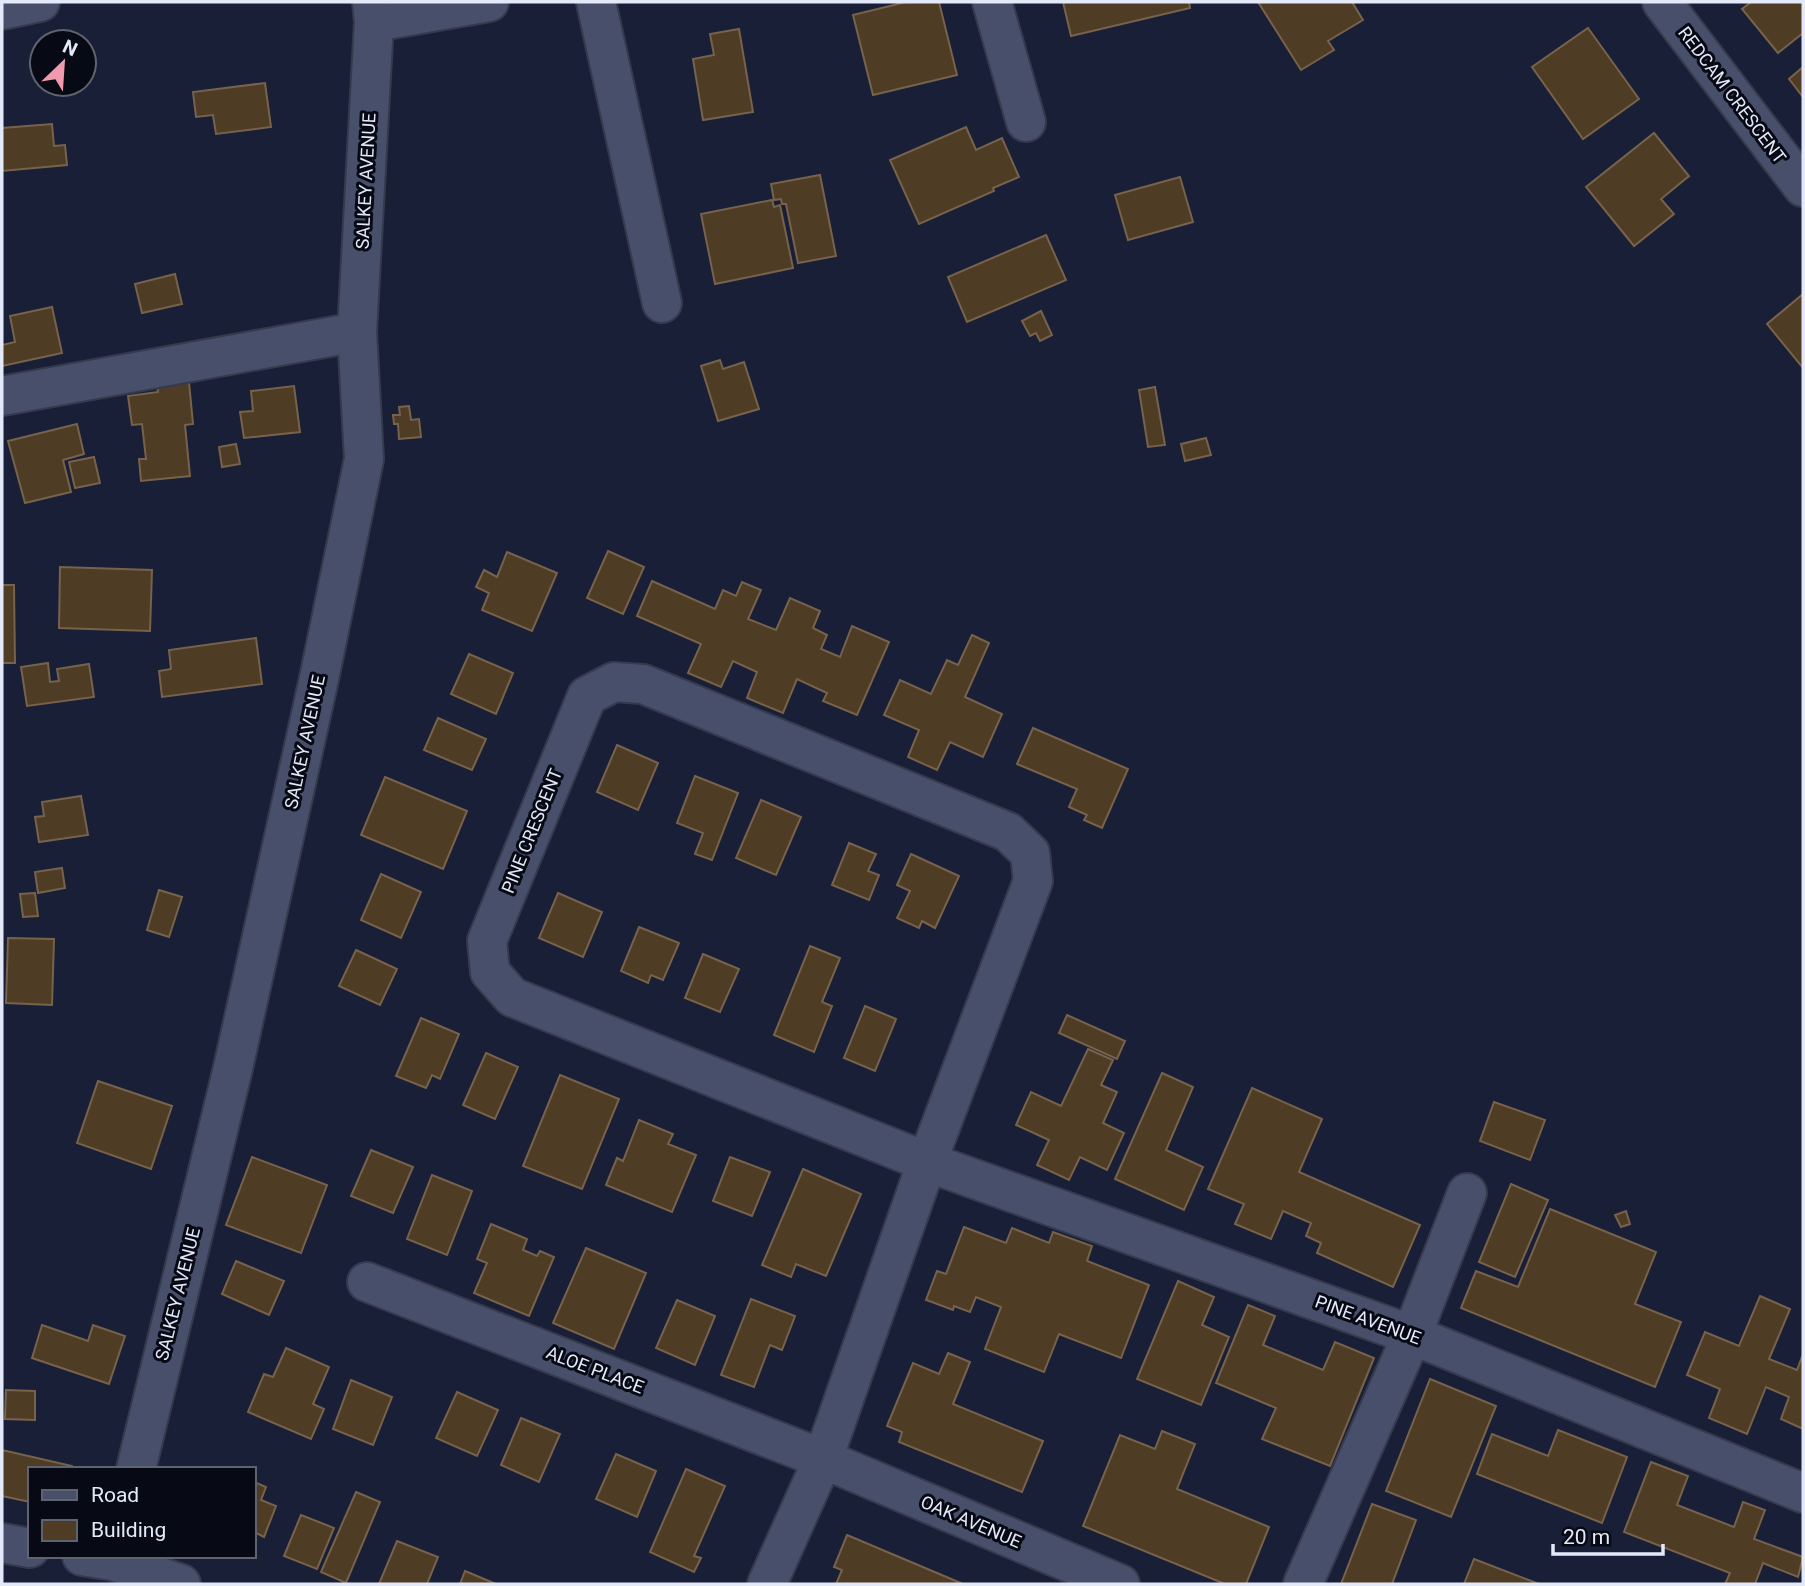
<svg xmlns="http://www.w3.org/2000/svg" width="1805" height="1586" viewBox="0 0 1805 1586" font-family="Roboto,sans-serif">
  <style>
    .building { fill: #4f3c25; stroke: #77624b; stroke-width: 2 }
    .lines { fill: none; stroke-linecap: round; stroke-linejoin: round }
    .minor-casing { stroke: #363a4d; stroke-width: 42 }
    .minor { stroke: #484f6a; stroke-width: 38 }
    .labels { text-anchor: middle; stroke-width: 6; stroke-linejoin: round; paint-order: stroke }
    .street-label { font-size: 18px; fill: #e4e9f9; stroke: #070a14 }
  </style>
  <rect width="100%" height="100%" fill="#191f36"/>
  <g class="building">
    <polygon points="906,2 939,2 957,75 873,95 853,15"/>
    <polygon points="1063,2 1189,2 1190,8 1071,36"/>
    <polygon points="1258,2 1352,2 1363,20 1328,41 1334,50 1301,70"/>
    <polygon points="1751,2 1803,2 1803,33 1778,53 1742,9"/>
    <polygon points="1588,28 1639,99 1583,139 1532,67"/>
    <polygon points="739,29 753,112 703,120 693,59 714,55 710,34"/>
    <polygon points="1803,67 1803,97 1789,79"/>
    <polygon points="265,83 271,127 216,134 213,115 196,117 193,92"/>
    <polygon points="52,124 54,146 65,145 67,165 2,171 2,128"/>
    <polygon points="966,127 976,150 1002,138 1019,177 993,188 994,191 919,224 890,160"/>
    <polygon points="1654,133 1689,176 1661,199 1674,214 1634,246 1586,187"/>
    <polygon points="820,175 836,256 798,263 786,204 782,204 781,199 774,200 771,184"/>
    <polygon points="1180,177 1193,222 1128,240 1115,195"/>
    <polygon points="772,200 774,207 780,205 793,268 715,284 701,214"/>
    <polygon points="1046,235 1066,280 967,322 948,277"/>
    <polygon points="175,274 182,304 142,313 135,284"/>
    <polygon points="1803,294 1803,368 1767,324"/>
    <polygon points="52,307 62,353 2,366 2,345 15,342 10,316"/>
    <polygon points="1041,311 1052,335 1040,341 1036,333 1030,336 1022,321"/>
    <polygon points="720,360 723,369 744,362 759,409 718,421 701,366"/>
    <polygon points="189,382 193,424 185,425 190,476 141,481 139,459 146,459 142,424 132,425 128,396 158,392 157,385"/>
    <polygon points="294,386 300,432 244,438 240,412 253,411 251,391"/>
    <polygon points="1155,387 1165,445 1148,447 1139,390"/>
    <polygon points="409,406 411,420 419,419 421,437 399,439 398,424 394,424 393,415 400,415 399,407"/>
    <polygon points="77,424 84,454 63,460 71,492 25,503 8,441"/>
    <polygon points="1206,438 1211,455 1185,461 1181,444"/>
    <polygon points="236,444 240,464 222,467 219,447"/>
    <polygon points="94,457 100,483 75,488 69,462"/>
    <polygon points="608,551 644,567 623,614 587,598"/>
    <polygon points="507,552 557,573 532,631 482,610 489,593 476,587 484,570 497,577"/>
    <polygon points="60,567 152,570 150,631 59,628"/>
    <polygon points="652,581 715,609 723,590 736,596 742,582 761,590 748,619 776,630 790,598 820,611 813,628 827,635 821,649 840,657 852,626 889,642 857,715 823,701 827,693 797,679 783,713 747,698 757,672 733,661 721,687 688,673 701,644 637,616"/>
    <polygon points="2,585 14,585 15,663 2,663"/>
    <polygon points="972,635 989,643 965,697 1002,714 983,757 950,742 937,770 908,757 919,730 884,715 900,680 931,694 947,660 958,665"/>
    <polygon points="256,638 262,684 162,697 159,671 171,669 169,650"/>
    <polygon points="469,654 513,673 496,714 451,694"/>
    <polygon points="48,663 50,682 59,681 57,669 89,664 94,697 27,706 21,667"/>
    <polygon points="438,718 486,739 472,770 424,750"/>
    <polygon points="1033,728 1128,769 1102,828 1084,820 1087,815 1069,807 1077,789 1017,764"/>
    <polygon points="617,745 658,763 638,810 597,792"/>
    <polygon points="695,776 738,793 712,860 695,854 703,833 677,823"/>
    <polygon points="385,777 467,811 443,869 361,835"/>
    <polygon points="81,796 88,835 39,842 35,817 44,816 42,802"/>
    <polygon points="761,800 801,817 776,875 736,858"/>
    <polygon points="849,843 876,854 868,871 879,875 869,900 832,885"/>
    <polygon points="911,854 959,876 935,928 922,921 919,928 897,918 910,891 897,885"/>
    <polygon points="62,868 65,888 38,893 35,872"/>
    <polygon points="381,874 421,892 401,938 361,920"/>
    <polygon points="159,890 182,897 169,937 147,930"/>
    <polygon points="35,893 38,916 23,917 20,894"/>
    <polygon points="558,893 602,912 583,957 539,938"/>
    <polygon points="639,927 679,943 663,980 651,975 648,983 621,971"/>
    <polygon points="8,938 54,939 52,1005 6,1003"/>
    <polygon points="810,946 840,958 822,1002 832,1006 814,1052 774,1035"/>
    <polygon points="356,950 397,969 380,1005 339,986"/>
    <polygon points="703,954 739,969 720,1012 685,998"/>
    <polygon points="865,1006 896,1019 875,1071 844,1058"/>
    <polygon points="1067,1015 1125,1041 1117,1059 1059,1033"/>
    <polygon points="421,1018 459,1034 440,1079 432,1075 426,1088 396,1076"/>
    <polygon points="1088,1049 1113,1060 1101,1085 1117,1092 1103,1123 1124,1133 1107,1170 1080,1157 1069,1180 1037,1165 1049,1140 1016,1125 1031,1092 1061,1106"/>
    <polygon points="486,1053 518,1067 495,1119 463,1105"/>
    <polygon points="1162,1073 1193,1087 1166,1150 1203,1167 1184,1210 1115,1179"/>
    <polygon points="560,1075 619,1099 582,1189 523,1166"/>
    <polygon points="98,1081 172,1106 151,1169 77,1143"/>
    <polygon points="1252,1088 1322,1119 1299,1172 1420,1225 1393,1287 1317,1253 1321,1243 1306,1236 1311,1223 1283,1211 1271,1239 1235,1224 1244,1204 1208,1189"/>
    <polygon points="1494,1102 1545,1120 1530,1160 1480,1141"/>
    <polygon points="639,1120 673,1134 668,1144 696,1155 672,1212 606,1185 617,1158 623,1161"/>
    <polygon points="371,1150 413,1167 393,1213 351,1196"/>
    <polygon points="252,1157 327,1185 301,1253 226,1225"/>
    <polygon points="730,1157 770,1172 752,1216 713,1201"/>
    <polygon points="803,1169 861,1194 826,1276 796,1264 791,1277 762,1265"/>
    <polygon points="432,1175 472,1191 447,1255 407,1239"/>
    <polygon points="1511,1184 1548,1200 1515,1277 1479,1262"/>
    <polygon points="1550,1209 1656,1252 1635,1304 1681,1322 1655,1387 1461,1308 1476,1271 1518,1287"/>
    <polygon points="1626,1211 1630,1224 1621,1227 1615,1215"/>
    <polygon points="491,1224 527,1239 523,1250 537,1256 540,1251 554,1257 529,1316 474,1293 487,1263 477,1259"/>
    <polygon points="964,1227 1006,1243 1012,1228 1049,1243 1053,1232 1092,1246 1087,1261 1149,1285 1121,1358 1059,1334 1044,1372 985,1349 1001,1307 976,1297 970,1312 954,1306 953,1310 926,1300 937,1271 946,1274"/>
    <polygon points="586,1248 646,1273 614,1349 553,1323"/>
    <polygon points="236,1261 284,1281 269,1315 222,1294"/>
    <polygon points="1178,1281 1214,1297 1202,1325 1229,1337 1201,1405 1137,1379"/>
    <polygon points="1760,1296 1790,1309 1769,1359 1797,1370 1803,1354 1803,1429 1781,1419 1789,1397 1766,1387 1747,1434 1709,1418 1720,1389 1687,1375 1705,1332 1739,1346"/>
    <polygon points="751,1299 795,1316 782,1350 770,1345 754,1387 721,1375"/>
    <polygon points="677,1300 715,1316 695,1365 656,1348"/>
    <polygon points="1248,1305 1275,1316 1263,1345 1323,1370 1335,1342 1374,1358 1330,1466 1262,1439 1276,1408 1216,1383"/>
    <polygon points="42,1325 88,1341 93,1325 125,1336 109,1384 32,1358"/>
    <polygon points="286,1348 329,1367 313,1404 324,1409 311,1439 248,1412 264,1374 273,1377"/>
    <polygon points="948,1353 970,1362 953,1404 1043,1441 1022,1492 899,1442 902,1432 887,1426 913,1363 939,1374"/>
    <polygon points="1430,1379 1496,1406 1451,1517 1386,1491"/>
    <polygon points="351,1380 392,1397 373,1445 333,1429"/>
    <polygon points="6,1390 35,1391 35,1420 5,1419"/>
    <polygon points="457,1392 498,1410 477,1456 436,1438"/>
    <polygon points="521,1418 560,1434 539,1482 501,1465"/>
    <polygon points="1558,1430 1627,1457 1602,1523 1477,1474 1492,1434 1548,1456"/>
    <polygon points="1162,1431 1195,1444 1177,1489 1269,1527 1246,1584 1225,1584 1083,1526 1120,1435 1155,1449"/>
    <polygon points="2,1450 72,1466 72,1469 30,1469 30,1502 2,1496"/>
    <polygon points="616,1454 656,1471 637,1517 596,1499"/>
    <polygon points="1651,1462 1688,1476 1677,1505 1734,1527 1743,1502 1765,1510 1754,1539 1803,1557 1798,1577 1763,1563 1755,1584 1725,1584 1730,1573 1624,1532"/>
    <polygon points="686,1469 725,1486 694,1556 701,1558 694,1572 650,1552"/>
    <polygon points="254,1482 266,1487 261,1500 276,1506 264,1537 254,1532"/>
    <polygon points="356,1492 380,1502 346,1583 321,1572"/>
    <polygon points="1372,1504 1416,1520 1392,1584 1341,1584"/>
    <polygon points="301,1515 334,1528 317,1569 284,1556"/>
    <polygon points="847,1535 963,1584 836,1584 842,1570 834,1567"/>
    <polygon points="397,1541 438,1557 427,1584 379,1584"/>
    <polygon points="1474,1559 1539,1584 1464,1584"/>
    <polygon points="465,1571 496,1584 460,1584"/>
  </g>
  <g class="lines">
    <defs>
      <g id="minor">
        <polyline points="596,2 662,303"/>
        <polyline points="992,2 1026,122"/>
        <polyline points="1662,2 1803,187"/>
        <polyline points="2,10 40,2"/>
        <polyline points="374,22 489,2"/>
        <polyline points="2,396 357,332"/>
        <polyline points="367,1282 823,1459 1120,1584"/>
        <polyline points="136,1469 233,1068 320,674 364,459 357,332 374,22 372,2"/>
        <polyline points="2,1543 30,1548"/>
        <polyline points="82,1556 113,1561 181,1584"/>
        <polyline points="767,1584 823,1459 927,1162 1033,881 1030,853 1008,832 643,684 614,682 587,696 487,941 490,972 512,997 927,1162 1412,1335 1803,1493"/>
        <polyline points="1303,1584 1412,1335 1467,1193"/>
      </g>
    </defs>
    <use href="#minor" class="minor-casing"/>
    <use href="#minor" class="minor"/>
  </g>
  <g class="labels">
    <g class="street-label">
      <text transform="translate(1732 95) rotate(53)" y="6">REDCAM CRESCENT</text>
      <text transform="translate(366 181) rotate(-87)" y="6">SALKEY AVENUE</text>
      <text transform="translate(305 742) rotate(-78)" y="6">SALKEY AVENUE</text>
      <text transform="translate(532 831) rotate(-68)" y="6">PINE CRESCENT</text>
      <text transform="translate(178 1294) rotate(-76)" y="6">SALKEY AVENUE</text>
      <text transform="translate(1368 1320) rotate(20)" y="6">PINE AVENUE</text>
      <text transform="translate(595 1370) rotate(21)" y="6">ALOE PLACE</text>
      <text transform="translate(971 1522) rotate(23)" y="6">OAK AVENUE</text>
    </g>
  </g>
  <rect width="1805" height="1586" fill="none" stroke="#e4e9f9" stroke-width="7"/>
  <rect x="28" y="1467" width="228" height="91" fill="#070a14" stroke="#5f6370" stroke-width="2"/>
  <rect x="42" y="1490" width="35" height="10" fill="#484f6a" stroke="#5f6370" stroke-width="2"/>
  <text x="91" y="1502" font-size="21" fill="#e4e9f9">Road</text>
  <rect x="42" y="1520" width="35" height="21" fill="#4f3c25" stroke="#5f6370" stroke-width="2"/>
  <text x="91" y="1537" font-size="21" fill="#e4e9f9">Building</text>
  <g transform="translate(63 63) rotate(25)"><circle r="33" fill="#070a14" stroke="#5f6370" stroke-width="2"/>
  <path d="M0-5L12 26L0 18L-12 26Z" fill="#f29aad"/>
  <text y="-10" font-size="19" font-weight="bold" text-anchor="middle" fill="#e4e9f9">N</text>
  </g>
  <path d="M1553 1544v10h110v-10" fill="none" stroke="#e4e9f9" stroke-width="3.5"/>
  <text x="1563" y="1544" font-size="21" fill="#e4e9f9" stroke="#070a14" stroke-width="5" paint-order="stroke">20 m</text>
</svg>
